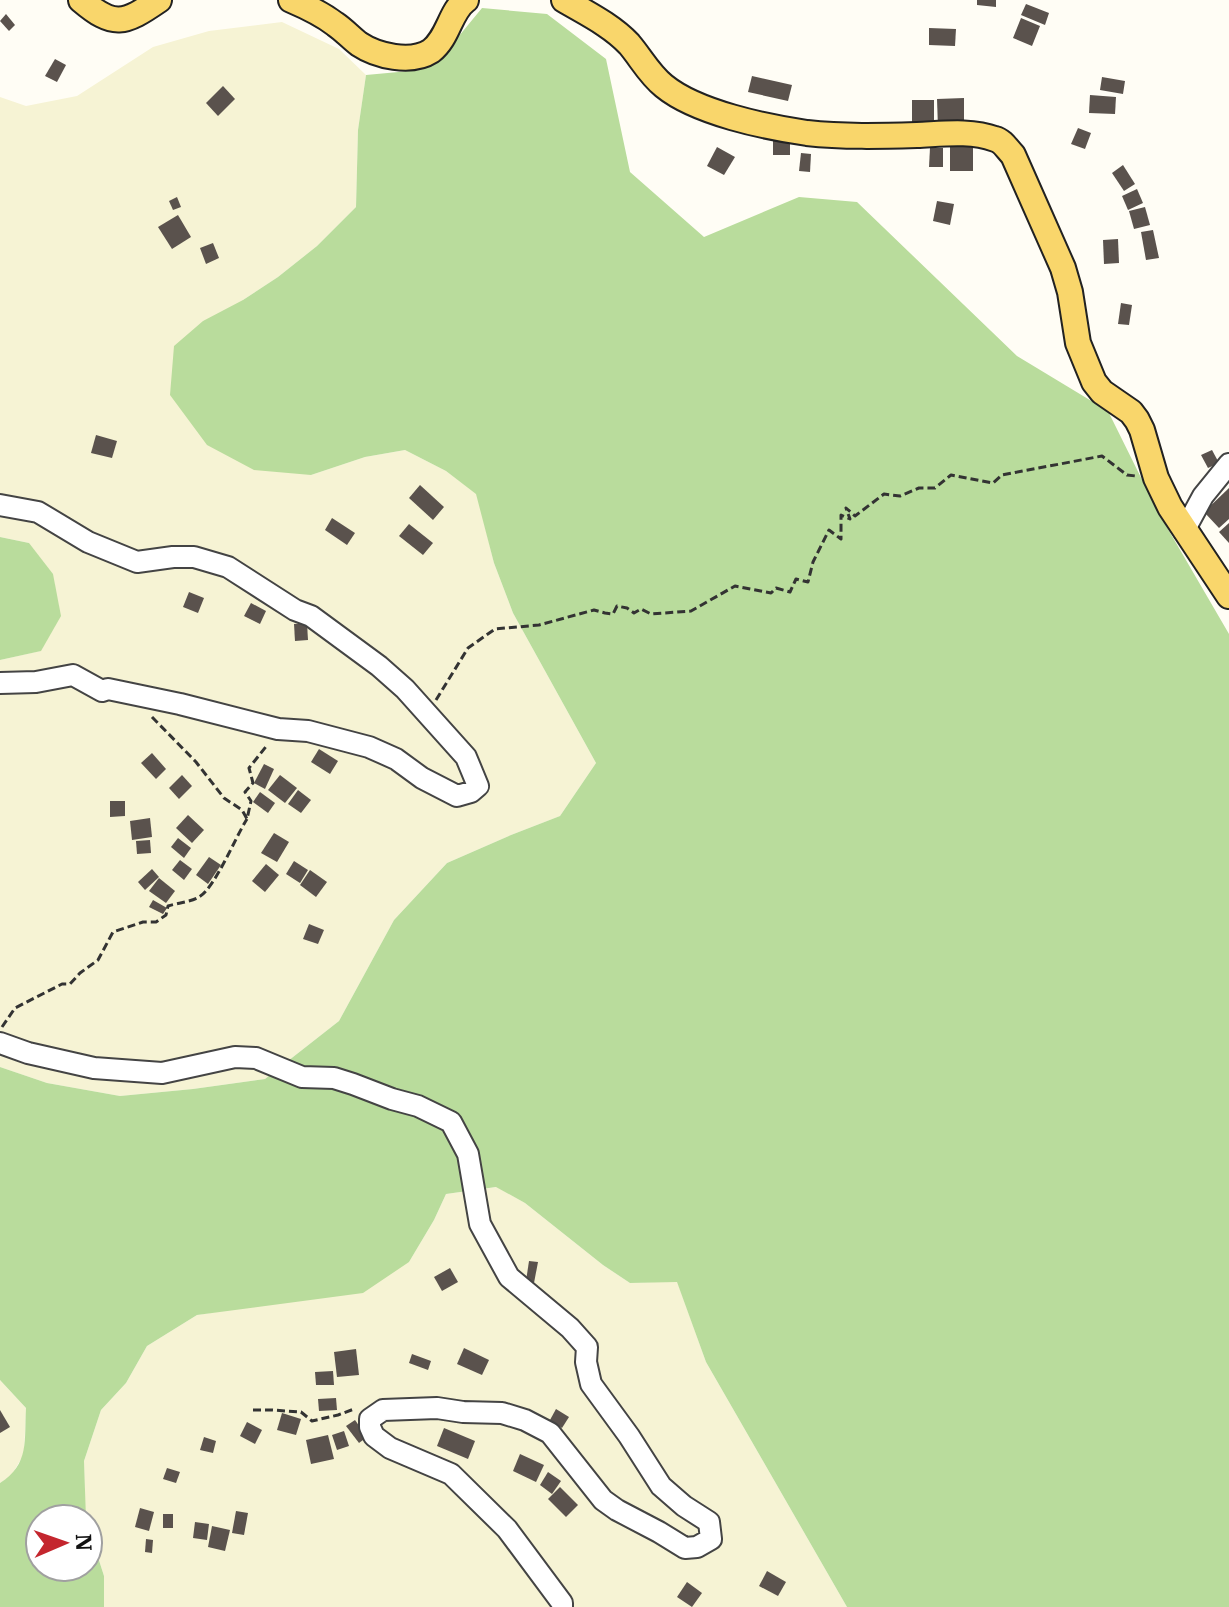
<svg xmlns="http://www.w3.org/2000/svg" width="1229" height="1607" viewBox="0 0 1229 1607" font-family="'IBM Plex Serif',serif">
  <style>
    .farmland { fill: #f6f3d4 }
    .forest { fill: #b9dc9c }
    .building { fill: #5a524d }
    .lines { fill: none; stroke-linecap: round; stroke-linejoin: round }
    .minor-casing { stroke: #444; stroke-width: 24 }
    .major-casing { stroke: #222; stroke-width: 28 }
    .path { stroke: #333; stroke-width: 3; stroke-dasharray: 8 4; stroke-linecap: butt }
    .minor { stroke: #fff; stroke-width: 20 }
    .major { stroke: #f9d66b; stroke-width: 24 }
  </style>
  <rect width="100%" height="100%" fill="#fffdf5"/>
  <g class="farmland">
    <polygon points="282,22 339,49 366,75 358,130 356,207 317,246 278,277 243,300 311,475 365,457 405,450 446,471 477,494 494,563 513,613 596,763 560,816 511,835 447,863 394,920 339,1021 265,1079 193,1089 120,1096 47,1083 0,1067 0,660 40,651 29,543 0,537 0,97 26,106 77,96 153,47 209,31"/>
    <polygon points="497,1187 525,1203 603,1265 630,1283 677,1281 706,1362 847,1607 104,1607 104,1576 88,1526 88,1519 86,1519 85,1515 84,1461 101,1410 126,1383 147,1346 197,1315 241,1308 409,1262 434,1220 446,1194"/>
    <polygon points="0,1380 26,1408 24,1454 11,1476 0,1483"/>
  </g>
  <g class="forest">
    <path d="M482,8L547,14L606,59L630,172L704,237L799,197L857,202L1017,356L1108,411L1158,512L1229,634V1607H847L706,1362L677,1282L630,1283L603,1265L525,1203L496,1187L446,1194L434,1220L409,1262L363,1293L197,1315L147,1346L126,1383L101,1410L84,1461L86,1519H40V1567H88V1526L104,1576V1607H0V1483C30,1464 24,1440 26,1408L0,1380V1067L47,1083L120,1096L193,1089L265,1079L339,1021L394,920L447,863L511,835L560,816L596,763L513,613L494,563L476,494L446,471L405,450L365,457L311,475L254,470L207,445L170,395L174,346L203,321L243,300L278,277L317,246L356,207L358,130L366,75L420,70L454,42Z"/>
    <polygon points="0,537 29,543 53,574 61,616 41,651 0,660"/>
  </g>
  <g class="building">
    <polygon points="977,0 996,0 996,7 977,5"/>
    <polygon points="1026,4 1049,13 1045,25 1021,15"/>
    <polygon points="6,14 15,25 9,31 0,21"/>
    <polygon points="1021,18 1040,26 1032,46 1013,38"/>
    <polygon points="929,28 956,29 955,46 929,45"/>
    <polygon points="55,59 66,65 57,82 45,76"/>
    <polygon points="752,76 792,85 788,101 748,92"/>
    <polygon points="1102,77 1125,81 1123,94 1100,90"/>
    <polygon points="223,86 235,99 218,116 206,103"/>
    <polygon points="1090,95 1116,97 1115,114 1089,113"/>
    <polygon points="964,98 964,128 938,128 937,99"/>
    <rect x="912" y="100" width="22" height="26"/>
    <polygon points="1078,128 1091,133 1085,149 1071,144"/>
    <rect x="773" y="133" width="17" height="22"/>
    <polygon points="973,144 973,171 950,171 950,145"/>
    <polygon points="717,147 735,157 724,175 707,166"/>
    <polygon points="930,148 943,148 943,167 929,167"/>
    <polygon points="801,153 811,154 810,172 799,171"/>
    <polygon points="1123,165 1135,184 1124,191 1112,173"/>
    <polygon points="1137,189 1143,203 1128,210 1122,196"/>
    <polygon points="177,197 181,207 173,210 169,201"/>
    <polygon points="937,201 954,204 950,225 933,221"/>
    <polygon points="1145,207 1150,225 1134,229 1129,211"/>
    <polygon points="178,215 191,237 172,249 158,227"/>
    <polygon points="1153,230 1159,258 1146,260 1141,232"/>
    <polygon points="1118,239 1119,263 1104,264 1103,240"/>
    <polygon points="213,243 219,258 206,264 200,248"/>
    <polygon points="1121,303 1132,305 1129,325 1118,324"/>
    <polygon points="96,435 117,441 112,458 91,453"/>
    <polygon points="1212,450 1219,463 1208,468 1201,455"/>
    <polygon points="420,485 444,507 433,520 409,498"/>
    <polygon points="1229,488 1229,519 1219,528 1204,512"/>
    <polygon points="332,518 355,533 347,545 325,530"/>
    <polygon points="1229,523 1229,543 1219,532"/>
    <polygon points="409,524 433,543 423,555 399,536"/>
    <polygon points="189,592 204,598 198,613 183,607"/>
    <polygon points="251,603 266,611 260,624 244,616"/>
    <polygon points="307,623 308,640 295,641 294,624"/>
    <polygon points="319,749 338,761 330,774 311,762"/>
    <polygon points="152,753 166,769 156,779 141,763"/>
    <polygon points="264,764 274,769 265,789 254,783"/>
    <polygon points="182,775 192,786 179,799 169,788"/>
    <polygon points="280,775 297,788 285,803 268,790"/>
    <polygon points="298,790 311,800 301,813 288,804"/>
    <polygon points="260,792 275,803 268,813 253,802"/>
    <polygon points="110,801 125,801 125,816 110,817"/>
    <polygon points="188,815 204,830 192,843 176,828"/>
    <polygon points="150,818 152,837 132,840 130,821"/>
    <polygon points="274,833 289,842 277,862 261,853"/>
    <polygon points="178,838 191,848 184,858 171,847"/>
    <polygon points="150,840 151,853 137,854 136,841"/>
    <polygon points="209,857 221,865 208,884 196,875"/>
    <polygon points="180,860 192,869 184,880 172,870"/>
    <polygon points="294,861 308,870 300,883 286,874"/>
    <polygon points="266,864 279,875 265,892 252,881"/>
    <polygon points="152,869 159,877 145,890 138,882"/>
    <polygon points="310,870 327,882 316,897 300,885"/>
    <polygon points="159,878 175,891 166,903 149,891"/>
    <polygon points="153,900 167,908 163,914 149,907"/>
    <polygon points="309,924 324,930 318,944 303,939"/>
    <polygon points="529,1261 538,1262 534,1283 526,1281"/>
    <polygon points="450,1268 458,1282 442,1291 434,1277"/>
    <polygon points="464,1348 489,1360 482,1375 457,1364"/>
    <polygon points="356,1349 359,1375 337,1377 334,1352"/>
    <polygon points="412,1354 431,1361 428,1370 409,1363"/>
    <polygon points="333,1371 334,1385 316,1385 315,1372"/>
    <polygon points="336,1398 337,1410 319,1411 318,1399"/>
    <polygon points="556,1409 569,1417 562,1428 550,1420"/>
    <polygon points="0,1410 10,1427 0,1433"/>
    <polygon points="282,1413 301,1419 296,1435 277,1430"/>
    <polygon points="355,1420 367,1437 359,1443 346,1426"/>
    <polygon points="247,1422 262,1430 255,1444 240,1436"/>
    <polygon points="444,1428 475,1441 468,1459 437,1446"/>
    <polygon points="344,1431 349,1446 337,1450 332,1435"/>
    <polygon points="328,1435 334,1459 311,1464 306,1440"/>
    <polygon points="204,1437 216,1441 213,1453 200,1450"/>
    <polygon points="520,1454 544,1465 536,1482 513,1471"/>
    <polygon points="167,1468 180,1472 176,1483 163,1479"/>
    <polygon points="548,1472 561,1481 552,1494 540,1485"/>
    <polygon points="560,1487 578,1505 566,1517 548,1499"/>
    <polygon points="140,1508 154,1512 149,1531 135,1527"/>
    <polygon points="236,1511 248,1513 244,1535 232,1533"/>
    <rect x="163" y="1514" width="10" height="14"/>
    <polygon points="195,1522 209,1524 207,1540 193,1538"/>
    <polygon points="212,1526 230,1530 225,1551 208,1547"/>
    <polygon points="146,1539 153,1540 152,1553 145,1552"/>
    <polygon points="767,1571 786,1582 778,1596 759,1586"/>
    <polygon points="687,1582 702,1593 692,1607 677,1597"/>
  </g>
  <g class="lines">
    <defs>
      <g id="minor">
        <polyline points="0,505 38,512 88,542 137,562 173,557 194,557 228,567 295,610 311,616 379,666 405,689 466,757 478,786 471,792 457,796 422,778 396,759 369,747 308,731 278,729 180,704 108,689 102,691 73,675 36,682 0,683"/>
        <polyline points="1184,531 1203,496 1229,464"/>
        <polyline points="0,1043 28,1053 94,1068 162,1073 235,1057 256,1058 302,1077 334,1078 353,1084 392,1099 418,1106 451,1122 468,1154 480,1224 509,1277 570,1328 587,1347 586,1362 591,1384 629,1436 661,1486 684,1506 709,1522 711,1539 697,1547 685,1548 659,1532 617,1510 603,1500 550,1433 525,1420 502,1413 463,1412 437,1408 383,1410 370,1419 370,1427 374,1436 390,1448 451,1474 507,1529 562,1603 562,1607"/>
      </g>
      <g id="major">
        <path d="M81,0C114,28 124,24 159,0"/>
        <path d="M291,0C305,6 322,14 335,24C344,30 351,38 359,44C377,56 411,64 431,51C449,37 450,11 466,0"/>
        <path d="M564,0C586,13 611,25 629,44C641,58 649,74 664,86C697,113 766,127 807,133C843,137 881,136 917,135C942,134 971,130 995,139C1003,141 1007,149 1013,155L1063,268L1070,292L1078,343L1094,382L1102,392L1131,412L1137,420L1142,430L1156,478L1170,507L1229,596"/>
      </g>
    </defs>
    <use href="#minor" class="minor-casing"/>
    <use href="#major" class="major-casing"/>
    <g class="path">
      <polyline points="436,700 468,648 495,629 539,625 594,610 605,613 613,614 617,606 627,608 634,613 641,609 651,614 691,611 735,586 771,593 776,588 790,592 796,579 808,582 813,562 829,530 841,539 841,515 850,519 846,508 855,516 884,494 900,496 919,488 935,488 951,475 993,483 1002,475 1102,456 1127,475 1136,476"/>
      <polyline points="152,717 196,762 224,798 242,810 247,819 251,801 245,792 253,783 249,768 268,744"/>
      <path d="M2,1027L15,1008L62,984H70L80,973L98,960L113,932L143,922H156L166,915L168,906C177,903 191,902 199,897C215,888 236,836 247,819"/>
      <polyline points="253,1410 272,1410 301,1412 312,1421 338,1415 354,1409"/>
    </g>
    <use href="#minor" class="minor"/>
    <use href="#major" class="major"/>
  </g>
  <g transform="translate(64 1543) rotate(88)"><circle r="38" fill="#ffffff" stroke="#a0a0a0" stroke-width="2"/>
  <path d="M0-6L14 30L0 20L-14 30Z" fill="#c4262e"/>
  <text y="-12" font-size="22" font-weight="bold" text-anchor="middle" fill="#111111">N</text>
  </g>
</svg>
